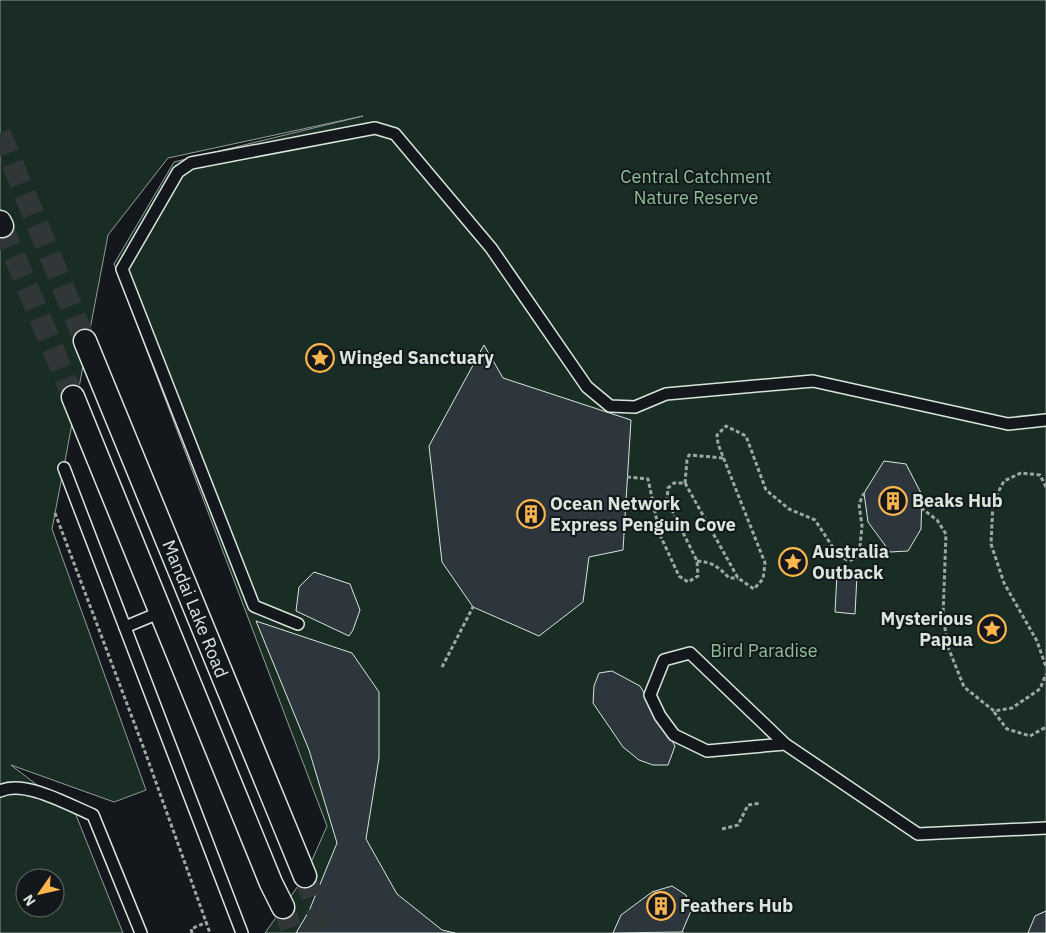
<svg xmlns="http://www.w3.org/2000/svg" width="1046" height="933" viewBox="0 0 1046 933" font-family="'IBM Plex Sans',sans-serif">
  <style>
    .green { fill: #1a2d24; stroke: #939e99; fill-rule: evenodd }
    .building { fill: #2c363c; stroke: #d8e6dc }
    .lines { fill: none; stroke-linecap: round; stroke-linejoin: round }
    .street-tunnel { stroke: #313739; stroke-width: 22; stroke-dasharray: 22 11; stroke-linecap: butt }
    .lane-casing { stroke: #d8e6dc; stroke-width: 14 }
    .street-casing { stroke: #d8e6dc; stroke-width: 25 }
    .path { stroke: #9da8a2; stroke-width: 3; stroke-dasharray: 4 2.5; stroke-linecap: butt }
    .lane { stroke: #14181c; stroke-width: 11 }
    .street { stroke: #14181c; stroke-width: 22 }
    .labels { text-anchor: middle; stroke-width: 4; stroke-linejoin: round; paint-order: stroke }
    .park-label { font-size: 18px; fill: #8ac095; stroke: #14181c }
    .poi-label { font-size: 18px; font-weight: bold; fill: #d8e6dc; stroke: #14181c; text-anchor: start }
    .street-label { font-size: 18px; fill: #d8e6dc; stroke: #14181c }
  </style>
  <rect width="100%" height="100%" fill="#14181c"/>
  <path class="green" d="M0,0H1046V933H265L305,876L327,826L114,264L174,162L363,116L168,158L108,235L52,529L146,790L114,802L11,765L76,815L123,933H0ZM25,878H55V908H25Z"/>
  <g class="building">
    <polygon points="484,345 503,378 631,420 623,550 589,557 583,602 539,636 473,607 442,562 429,446"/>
    <polygon points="884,461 906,464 922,495 921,529 908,551 890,552 868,522 864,493"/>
    <polygon points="314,572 350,584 360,610 353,630 349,636 296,611 299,587"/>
    <polygon points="837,574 857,575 855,614 835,612"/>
    <polygon points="256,621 352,653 379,692 379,758 366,839 397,894 442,930 455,933 296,933 309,911 337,843 309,750"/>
    <polygon points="612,671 640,686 675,746 668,765 653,765 639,760 623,747 593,703 594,686 599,673"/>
    <polygon points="672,886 686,895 691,911 682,932 613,933 621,915 652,892"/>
    <polygon points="1046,911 1046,933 1028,933 1035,916"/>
  </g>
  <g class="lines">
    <g class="street-tunnel">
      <polyline points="0,133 85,341"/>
      <polyline points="2,226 73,397"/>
      <polyline points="305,876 325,933"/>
      <polyline points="283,907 293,933"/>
    </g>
    <defs>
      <g id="lane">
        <polyline points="64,468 242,933"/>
        <polyline points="298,624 254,606 122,269 178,172 191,163 375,128 395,134 491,248 587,387 610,406 635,407 666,394 813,381 1008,424 1046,420"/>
        <polyline points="125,627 161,612"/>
        <polyline points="785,744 707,751 674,735 660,716 650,695 664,660 690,653 785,744 918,834 1046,828"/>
        <path d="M0,791C24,779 69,805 93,815L141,933"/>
      </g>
      <g id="street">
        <polyline points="0,222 2,226"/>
        <polyline points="85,341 305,876"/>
        <polyline points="73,397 271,883 283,907"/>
      </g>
    </defs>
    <use href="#lane" class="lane-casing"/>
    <use href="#street" class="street-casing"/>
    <g class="path">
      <polyline points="627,477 648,479 660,535 679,576 688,582 698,576 697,561 667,500 668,488 674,483 685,483 738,578 754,589 763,579 765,563 718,444 717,435 726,426 746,436 766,490 789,509 815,520 838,555 849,561 859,556 862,526 859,504 864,493"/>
      <polyline points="685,483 687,460 689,455 723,458"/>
      <polyline points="1046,487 1040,475 1021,473 1004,481 993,502 991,544 1004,583 1037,641 1046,667"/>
      <polyline points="921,508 937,520 946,534 943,616 948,647 964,687 994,711 1012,708 1040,689 1046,674"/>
      <polyline points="55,513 144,749 210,933"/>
      <path d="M697,561C712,562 719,567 729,578H738"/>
      <polyline points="442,667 473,607"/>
      <polyline points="994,712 1007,729 1030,736 1046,727"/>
      <polyline points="722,829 738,825 748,805 761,803"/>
      <polyline points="682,932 683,933"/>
      <polyline points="192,933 191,929 207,922"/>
    </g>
    <use href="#lane" class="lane"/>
    <use href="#street" class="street"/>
  </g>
  <defs>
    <symbol id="sight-ring" viewBox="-11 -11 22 22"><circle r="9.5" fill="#14181c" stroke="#ffb74d" stroke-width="1.5"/><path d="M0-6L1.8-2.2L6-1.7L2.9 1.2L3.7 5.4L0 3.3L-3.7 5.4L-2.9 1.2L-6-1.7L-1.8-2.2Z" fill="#ffb74d"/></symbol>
    <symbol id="building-ring" viewBox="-11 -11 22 22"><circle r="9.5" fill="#14181c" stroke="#ffb74d" stroke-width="1.5"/><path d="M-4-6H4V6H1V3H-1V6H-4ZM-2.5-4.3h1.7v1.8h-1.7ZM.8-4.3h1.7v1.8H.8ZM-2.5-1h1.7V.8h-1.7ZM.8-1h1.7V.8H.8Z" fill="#ffb74d"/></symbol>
  </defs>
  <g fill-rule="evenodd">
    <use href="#sight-ring" x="304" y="342" width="32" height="32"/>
    <use href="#building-ring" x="877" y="485" width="32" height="32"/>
    <use href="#building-ring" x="515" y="498" width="32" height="32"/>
    <use href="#sight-ring" x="777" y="546" width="32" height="32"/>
    <use href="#sight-ring" x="976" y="613" width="32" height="32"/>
    <use href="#building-ring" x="645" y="890" width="32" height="32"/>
  </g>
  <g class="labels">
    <g class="park-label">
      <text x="696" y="183">Central Catchment<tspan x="696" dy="21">Nature Reserve</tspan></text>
      <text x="764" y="657">Bird Paradise</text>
    </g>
    <g class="poi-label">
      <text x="339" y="364">Winged Sanctuary</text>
      <text x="912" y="507">Beaks Hub</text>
      <text x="550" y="510">Ocean Network<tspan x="550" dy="21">Express Penguin Cove</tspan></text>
      <text x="812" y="558">Australia<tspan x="812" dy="21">Outback</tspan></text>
      <text x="973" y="625" text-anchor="end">Mysterious<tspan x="973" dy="21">Papua</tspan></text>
      <text x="680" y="912">Feathers Hub</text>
    </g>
    <g class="street-label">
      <text transform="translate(195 609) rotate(68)" y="6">Mandai Lake Road</text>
    </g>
  </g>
  <g transform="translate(40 893) rotate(236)"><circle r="24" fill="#14181c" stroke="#626a69"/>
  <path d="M0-4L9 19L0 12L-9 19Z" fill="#ffb74d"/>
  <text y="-8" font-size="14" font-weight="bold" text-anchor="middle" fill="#d8e6dc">N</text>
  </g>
</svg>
